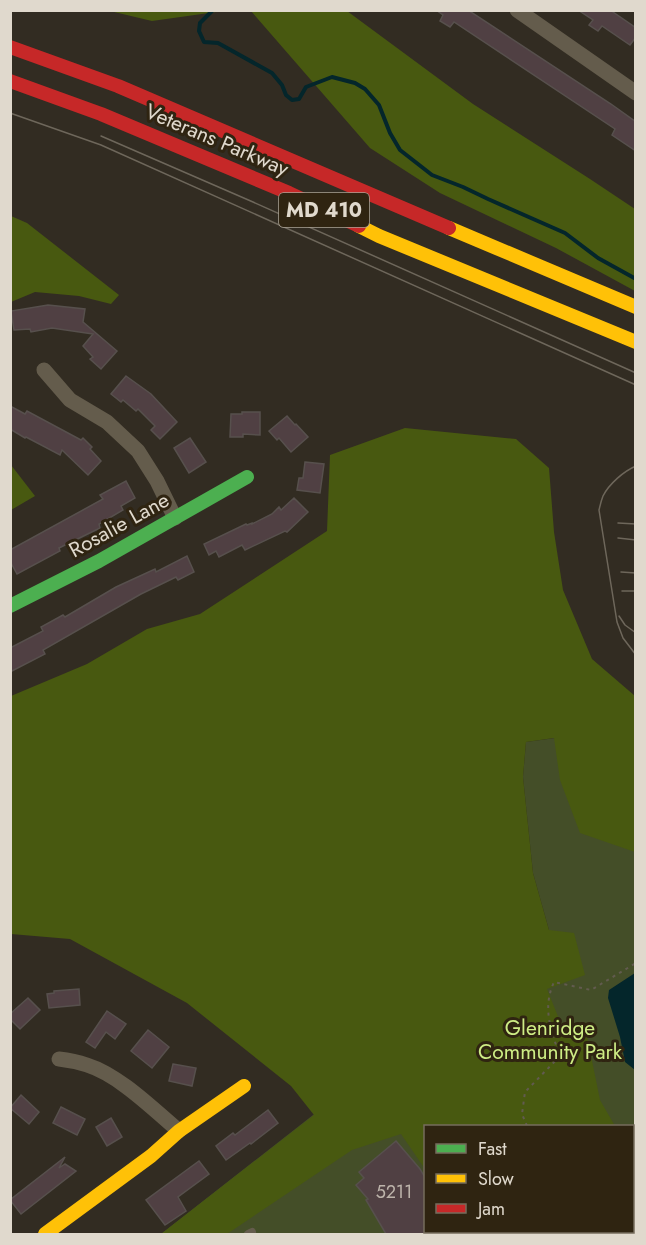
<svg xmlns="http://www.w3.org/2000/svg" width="646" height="1245" viewBox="0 0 646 1245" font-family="Jost,sans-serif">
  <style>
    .green { fill: #444e28; fill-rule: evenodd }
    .forest { fill: #485910 }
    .water { fill: #04262b }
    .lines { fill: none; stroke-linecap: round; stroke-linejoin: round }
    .stream { stroke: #04262b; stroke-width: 4 }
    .building { fill: #504043; stroke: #57504d; stroke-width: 1.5 }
    .path { stroke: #625b4f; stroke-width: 2; stroke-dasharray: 3 4.5; stroke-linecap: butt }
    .lane { stroke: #645c4c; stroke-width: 8 }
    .street { stroke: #645c4c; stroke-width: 15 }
    .fast { stroke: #4caf50; stroke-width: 14 }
    .slow { stroke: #ffc107; stroke-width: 14 }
    .jam { stroke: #c62828; stroke-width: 14 }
    .tram { stroke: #6e675b; stroke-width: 1.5 }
    .labels { text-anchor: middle; stroke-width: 6; stroke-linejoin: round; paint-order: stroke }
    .number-label { font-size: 18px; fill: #bcb3aa }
    .shield { fill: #2f2411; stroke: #aba395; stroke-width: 1.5 }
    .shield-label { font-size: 20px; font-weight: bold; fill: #e0d9cd }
    .street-label { font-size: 21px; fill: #e0d9cd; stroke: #2f2411 }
    .park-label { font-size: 21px; fill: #ceed85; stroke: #2f2411 }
  </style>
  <rect width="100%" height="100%" fill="#322c22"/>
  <path class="green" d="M635,734V1234H161L549,930L533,873L523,777L526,742L555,738ZM426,1126H632V1232H426Z"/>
  <g class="forest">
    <polygon points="110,11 223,11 152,21"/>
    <polygon points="251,11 347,11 473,104 590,179 635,209 635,291 556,248 440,193 370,148"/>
    <polygon points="11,216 27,223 119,295 111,304 79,296 35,292 11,302"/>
    <polygon points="405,428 516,439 549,468 554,532 563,590 592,659 635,696 635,852 580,833 560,780 554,738 526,742 523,777 533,873 549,930 574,933 585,975 547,989 561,1024 585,1026 600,1100 615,1126 426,1126 425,1169 401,1134 352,1150 227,1234 161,1234 314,1115 291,1086 187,1003 70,939 11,934 11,696 87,664 147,629 200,614 327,531 330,455"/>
    <polygon points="11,465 35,496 11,510 10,510"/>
    <polygon points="633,1152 636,1156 635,1234 470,1234 468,1232 632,1232"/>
  </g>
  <polygon class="water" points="635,973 635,1070 625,1062 620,1037 608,998 609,990"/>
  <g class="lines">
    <polyline class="stream" points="213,10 200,23 199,31 204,42 218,43 272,73 282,85 286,95 292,100 299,99 306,87 332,77 355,83 365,89 379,105 390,133 400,150 432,175 463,187 488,199 565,233 598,258 636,279"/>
  </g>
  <g class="building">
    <polygon points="436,10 468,10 611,104 636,122 636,151 612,135 615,129 454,22 450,27 440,21 443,15"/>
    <polygon points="578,10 610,10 636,28 636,37 630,45 602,26 598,31 589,25 593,20"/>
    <polygon points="48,305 85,309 83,322 117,351 101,369 90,359 93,357 83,346 93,334 52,328 31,332 30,329 14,330 11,311"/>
    <polygon points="126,376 151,394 177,422 160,439 151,430 155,426 138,409 136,411 123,400 121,402 111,394"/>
    <polygon points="10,406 25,414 27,411 81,440 83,438 92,447 90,449 101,461 88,475 62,450 60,455 26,437 25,438 10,429"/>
    <polygon points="242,412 260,412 260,435 243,434 243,437 230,437 231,414 242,414"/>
    <polygon points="287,416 295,425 296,424 308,437 291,452 279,438 277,440 269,431"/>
    <polygon points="190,438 206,462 189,473 174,448"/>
    <polygon points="305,462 324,464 320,493 297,490 299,478 303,478"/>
    <polygon points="126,481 135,498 121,506 123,510 99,524 100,528 59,548 60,551 17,574 10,561 10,550 103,499 100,495"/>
    <polygon points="294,498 308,512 287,532 285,531 245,550 242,545 219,557 216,551 209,555 204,544 246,524 247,525 252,523 252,524 272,514 279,507 281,510"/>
    <polygon points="187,556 194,572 178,580 176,577 141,594 43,650 45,654 10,672 10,648 43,631 41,627 63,615 65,617 116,587 155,569 156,572"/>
    <polygon points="79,989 80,1005 49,1008 47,994 54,993 54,991"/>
    <polygon points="28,998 40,1010 20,1029 10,1019 10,1014"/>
    <polygon points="107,1011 126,1024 115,1039 106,1032 95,1048 86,1042"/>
    <polygon points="148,1030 169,1047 152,1068 131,1051"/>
    <polygon points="173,1064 196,1068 192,1086 169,1081"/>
    <polygon points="21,1095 39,1112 29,1124 10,1108"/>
    <polygon points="61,1107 85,1119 77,1135 53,1123"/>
    <polygon points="268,1110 278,1123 251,1144 250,1143 226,1160 216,1146 233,1133 235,1135"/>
    <polygon points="111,1118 122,1137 107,1146 96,1127"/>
    <polygon points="396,1141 420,1169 426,1179 426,1234 386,1234 366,1200 368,1199 356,1185 364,1178 359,1172"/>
    <polygon points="65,1157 59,1168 65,1164 76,1171 21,1214 10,1200"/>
    <polygon points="199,1161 209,1174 178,1197 186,1211 165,1225 146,1200"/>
  </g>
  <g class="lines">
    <g class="path">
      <path d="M527,1126L522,1114L525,1092L560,1056C551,1031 542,1008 554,982L591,990L636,963"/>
      <polyline points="581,1234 581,1232"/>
    </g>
    <polyline class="lane" points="248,1234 252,1232"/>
    <g class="street">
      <polyline points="517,10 636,93"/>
      <polyline points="44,370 70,400 107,422 138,451 157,481 175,518"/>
      <path d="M59,1059C68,1060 78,1062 87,1065C119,1075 153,1109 179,1131"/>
    </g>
    <polyline class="fast" points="10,606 99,561 247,477"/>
    <g class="slow">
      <polyline points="359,226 379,236 636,342"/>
      <polyline points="449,228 636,307"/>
      <polyline points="45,1234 151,1156 179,1131 244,1086"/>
    </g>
    <g class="jam">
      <polyline points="10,47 118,86 449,228"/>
      <polyline points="10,81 101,114 289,193 359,226"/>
    </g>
    <g class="tram">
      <polyline points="10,113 101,145 636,385"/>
      <polyline points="101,136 253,202 636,373"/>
      <path d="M636,466C624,471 609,484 603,496C601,501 600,506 599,510L617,622L623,638L636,655"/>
      <polyline points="618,523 636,524"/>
      <polyline points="618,538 636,540"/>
      <polyline points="621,572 636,573"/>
      <polyline points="622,591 636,591"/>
      <polyline points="619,616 625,625 636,633"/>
    </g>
  </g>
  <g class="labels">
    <g class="number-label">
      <text x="394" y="1198">5211</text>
    </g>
    <rect class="shield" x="279" y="193" width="90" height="34" rx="4.5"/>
    <g class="shield-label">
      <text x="324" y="217">MD 410</text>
    </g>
    <g class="street-label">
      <text transform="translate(217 140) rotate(23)" y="7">Veterans Parkway</text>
      <text transform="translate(119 525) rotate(-29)" y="7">Rosalie Lane</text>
    </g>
    <g class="park-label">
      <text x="550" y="1035">Glenridge<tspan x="550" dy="24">Community Park</tspan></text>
    </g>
  </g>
  <rect width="646" height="1245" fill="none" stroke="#e0d9cd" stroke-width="24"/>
  <rect x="424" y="1125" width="210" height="108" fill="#2f2411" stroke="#766c5c" stroke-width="1.5"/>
  <rect x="436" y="1144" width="30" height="9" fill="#4caf50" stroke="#766c5c" stroke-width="1.5"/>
  <text x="478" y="1155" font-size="18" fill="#e0d9cd">Fast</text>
  <rect x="436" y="1174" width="30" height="9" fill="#ffc107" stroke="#766c5c" stroke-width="1.5"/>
  <text x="478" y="1185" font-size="18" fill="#e0d9cd">Slow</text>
  <rect x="436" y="1204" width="30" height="9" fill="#c62828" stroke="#766c5c" stroke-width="1.5"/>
  <text x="478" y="1215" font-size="18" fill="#e0d9cd">Jam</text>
</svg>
